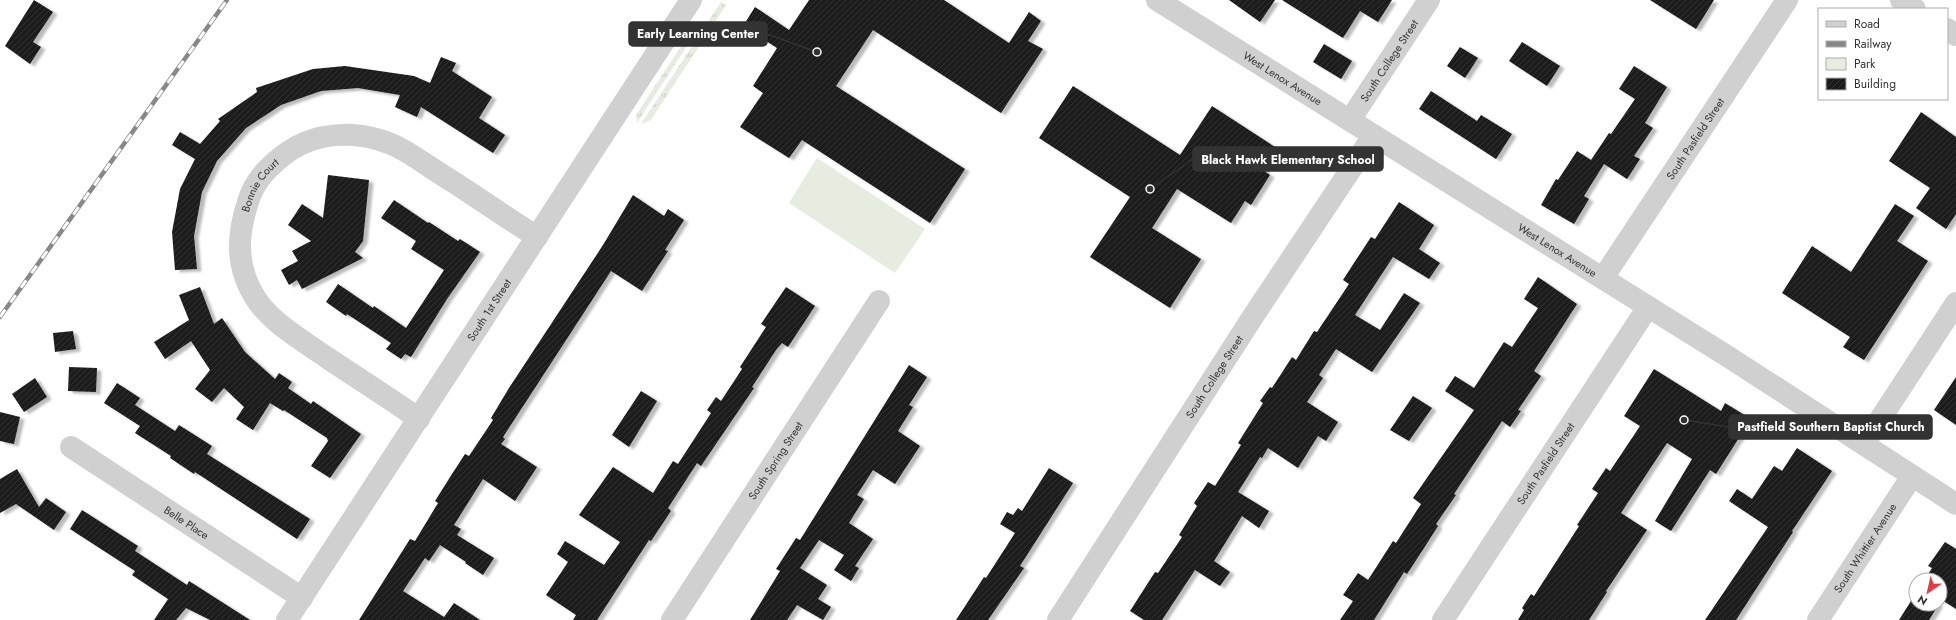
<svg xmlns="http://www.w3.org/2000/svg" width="1956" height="620" viewBox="0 0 1956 620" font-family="Jost,sans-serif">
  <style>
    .grass { fill: url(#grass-tufts) }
    .park { fill: #e6ecdf }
    .building { fill: url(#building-hatch); filter: url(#shadow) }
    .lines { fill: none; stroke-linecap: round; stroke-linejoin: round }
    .minor { stroke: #d0d0d0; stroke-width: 22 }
    .rail-casing { stroke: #888; stroke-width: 4.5 }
    .rail { stroke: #fff; stroke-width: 3; stroke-dasharray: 9; stroke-linecap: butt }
    .labels { text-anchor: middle; stroke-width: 4; stroke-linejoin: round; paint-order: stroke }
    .street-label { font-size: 11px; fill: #333; stroke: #fff }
    .leader { fill: none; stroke: #333; stroke-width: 1.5 }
    .callout-dot { fill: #333; stroke: #fff; stroke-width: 1.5 }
    .callout { fill: #333; stroke: #333; stroke-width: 1.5 }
    .callout-label { font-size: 12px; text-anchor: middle; font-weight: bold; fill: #fff }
  </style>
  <defs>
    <pattern id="grass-tufts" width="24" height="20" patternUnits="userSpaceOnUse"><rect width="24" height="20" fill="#e6ecdf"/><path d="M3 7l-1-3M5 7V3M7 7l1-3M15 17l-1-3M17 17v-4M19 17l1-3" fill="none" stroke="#c6cbc0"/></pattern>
    <pattern id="building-hatch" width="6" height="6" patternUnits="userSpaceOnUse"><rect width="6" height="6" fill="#1a1a1a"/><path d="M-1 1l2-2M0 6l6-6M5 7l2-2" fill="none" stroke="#333"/></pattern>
    <filter id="shadow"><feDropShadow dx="4.5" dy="2.5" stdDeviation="1" flood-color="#0004"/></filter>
  </defs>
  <rect width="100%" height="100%" fill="#fff"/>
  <g class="grass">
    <polygon points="721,2 726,5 651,120 641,124"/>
    <polygon points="697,22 701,24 637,123 636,115"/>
  </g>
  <polygon class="park" points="817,158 925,229 895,273 789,203"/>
  <g class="building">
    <polygon points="34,0 53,12 33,42 41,47 30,64 5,46"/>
    <polygon points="809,0 944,0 1009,43 1029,12 1041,21 1028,41 1043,49 1001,113 873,30 836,86 965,169 930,223 802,140 789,158 740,127 763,93 753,86 777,48 743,26 755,7 789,30"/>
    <polygon points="1229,0 1275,0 1260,22"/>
    <polygon points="1282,0 1392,0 1378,22 1360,11 1343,38"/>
    <polygon points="1650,0 1714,0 1696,29"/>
    <polygon points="1522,42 1560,66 1547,86 1509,61"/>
    <polygon points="1324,44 1352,61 1341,79 1313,62"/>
    <polygon points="1460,47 1478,58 1465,78 1447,66"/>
    <polygon points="441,57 456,63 452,71 492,97 479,118 505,135 493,153 421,107 417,117 395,107 400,95 358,88 321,91 281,105 246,128 217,161 202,192 194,236 197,269 175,270 172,232 180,189 195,159 172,145 180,132 200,144 220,121 218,119 257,92 256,88 313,69 345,66 414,76 430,83"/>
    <polygon points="1634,66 1667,87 1645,123 1653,128 1634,156 1640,159 1627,179 1604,164 1584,196 1589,199 1574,224 1541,205 1556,179 1558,180 1577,151 1591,160 1609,133 1611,134 1635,99 1619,89"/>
    <polygon points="1073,86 1180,155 1212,106 1278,149 1264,171 1270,175 1251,205 1245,201 1231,223 1177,189 1152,228 1201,259 1170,308 1090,257 1130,197 1039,138"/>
    <polygon points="1431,91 1477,121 1481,115 1512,134 1496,159 1419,109"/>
    <polygon points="1921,112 1956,137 1956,214 1946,229 1916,208 1930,188 1889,161"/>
    <polygon points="328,175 369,180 363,241 355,252 363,258 302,289 297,280 289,285 281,270 298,261 292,251 311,241 288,225 302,204 323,218"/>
    <polygon points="633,195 664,216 668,209 684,220 665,250 668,251 642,291 611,271 503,437 505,439 501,444 537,467 515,501 483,479 454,525 461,529 457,535 494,558 483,575 465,563 466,562 440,545 429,561 425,558 403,591 444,617 454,603 480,620 359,620 410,539 415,541 438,503 435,501 452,474 465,454 469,456 493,420 491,418 509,388 603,245"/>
    <polygon points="394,200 428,223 429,222 458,241 460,239 480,252 447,299 411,357 405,354 401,359 386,349 391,343 347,314 346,316 326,302 338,284 373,308 374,306 406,328 444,270 411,249 416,241 381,218"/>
    <polygon points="1399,202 1434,225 1419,249 1440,263 1429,279 1393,257 1355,315 1380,330 1404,293 1420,303 1372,372 1336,349 1319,375 1323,378 1307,402 1338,422 1326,441 1318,436 1298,468 1268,448 1262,458 1260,457 1238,492 1269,511 1259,528 1242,516 1214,561 1230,572 1220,586 1195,570 1162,620 1144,620 1130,611 1155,572 1158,573 1182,537 1179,535 1197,506 1194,503 1208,482 1215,486 1241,445 1238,443 1263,403 1260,401 1270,387 1272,388 1292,357 1296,360 1314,331 1317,332 1349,284 1343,280 1352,266 1371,237 1375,239"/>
    <polygon points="1895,204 1914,216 1897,241 1928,261 1864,360 1843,347 1850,337 1782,293 1812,246 1851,272"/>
    <polygon points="1538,277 1577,304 1534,371 1541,376 1518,410 1521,411 1510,427 1502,421 1454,494 1456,495 1436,524 1438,526 1424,548 1407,574 1404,572 1374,620 1340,620 1353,601 1343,595 1358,573 1368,580 1393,541 1396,543 1421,504 1413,498 1474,410 1445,391 1455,376 1474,388 1504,342 1512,347 1538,308 1524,299"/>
    <polygon points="200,287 214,324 222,318 245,352 275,379 279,373 292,382 288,388 311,404 313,401 361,434 330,478 311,466 328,441 327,438 284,410 283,411 270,403 253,430 236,419 244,407 224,388 212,402 195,389 210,370 191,341 165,359 154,342 189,320 179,295"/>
    <polygon points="786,287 815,306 788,347 782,343 776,350 752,387 754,388 701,466 697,463 668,508 671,511 651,541 649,540 597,620 573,620 576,615 546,595 568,562 557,554 565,541 604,565 620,542 579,515 613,467 653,493 673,461 678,464 711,413 707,410 716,397 721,401 742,369 740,367 766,327 761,324"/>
    <polygon points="73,331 76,349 55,352 53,333"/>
    <polygon points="909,365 927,377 909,405 913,407 898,431 920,446 895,484 873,470 857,495 864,499 849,523 873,539 855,566 859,568 851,581 834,570 844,555 819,540 800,568 827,585 818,599 831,607 823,620 797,605 787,620 750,620 780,571 776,569 796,538 800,540"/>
    <polygon points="69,367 97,368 96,392 68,391"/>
    <polygon points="1654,369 1721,411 1725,403 1751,419 1716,474 1710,470 1671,531 1655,521 1692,459 1667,443 1621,513 1647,530 1606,591 1607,592 1589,620 1518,620 1524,610 1522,608 1531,594 1534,596 1579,526 1577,525 1598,493 1592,489 1606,468 1610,471 1640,426 1624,416"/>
    <polygon points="1956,377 1956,425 1934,410"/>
    <polygon points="35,378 47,397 24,412 12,394"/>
    <polygon points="117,383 140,398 135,405 175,431 179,425 212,446 207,454 310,519 297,539 195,472 194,474 170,458 171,456 135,433 140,426 104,403"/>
    <polygon points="641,391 657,401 629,447 612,435"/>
    <polygon points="1413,396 1432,408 1409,441 1390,430"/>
    <polygon points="0,412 20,417 14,444 0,441"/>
    <polygon points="1797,448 1832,471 1792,531 1793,532 1736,620 1705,620 1768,527 1729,501 1737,489 1752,499 1774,466 1782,471"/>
    <polygon points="1049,468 1073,483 1020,566 1024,568 988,620 956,620 984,577 986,578 1015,533 1000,524 1007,512 1013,515 1018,508 1022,511"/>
    <polygon points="17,469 39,507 46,498 66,512 54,530 16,504 0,513 0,479"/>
    <polygon points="82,510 138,546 135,551 187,585 189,581 250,620 210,620 186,608 176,620 154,620 168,599 132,575 135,571 70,529"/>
    <polygon points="1945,542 1956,549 1956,609 1942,600 1940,603 1940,580 1924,580 1932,568 1928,566"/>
    <polygon points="1916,593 1916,604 1939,604 1929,620 1899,620"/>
  </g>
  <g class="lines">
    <g class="minor">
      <path id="s1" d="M1157,0L1727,356L1956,504"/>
      <polyline points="1901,0 1915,9"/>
      <polyline points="1947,29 1956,35"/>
      <path id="s2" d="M1350,120L1429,0"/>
      <path id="s3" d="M1603,278L1787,0"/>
      <path id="s4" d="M419,419C389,398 359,379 329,359C305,342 276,326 258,302C236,270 236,238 248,202C254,181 268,167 285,154C320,128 368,130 405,151C422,161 438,173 455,183C482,201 509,219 537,237"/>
      <polyline points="1864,444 1956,303"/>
      <path id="s5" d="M71,447L302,598"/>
      <path id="s6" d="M287,620L691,0"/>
      <path id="s7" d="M672,620L879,301"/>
      <path id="s8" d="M1058,620L1252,318L1373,136"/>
      <path id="s9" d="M1443,620L1648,307"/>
      <path id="s10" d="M1818,620L1912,476"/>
    </g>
    <defs>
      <polyline id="rail" points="0,317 227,0"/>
    </defs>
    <use href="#rail" class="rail-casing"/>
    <use href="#rail" class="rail"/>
  </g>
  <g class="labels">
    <g class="street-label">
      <text dy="4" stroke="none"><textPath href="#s2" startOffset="71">South College Street</textPath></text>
      <text dy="4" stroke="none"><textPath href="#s1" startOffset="148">West Lenox Avenue</textPath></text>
      <text dy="4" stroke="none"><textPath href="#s3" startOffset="167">South Pasfield Street</textPath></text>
      <text dy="4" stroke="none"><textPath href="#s4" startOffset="325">Bonnie Court</textPath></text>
      <text dy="4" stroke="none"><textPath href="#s1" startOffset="472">West Lenox Avenue</textPath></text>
      <text dy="4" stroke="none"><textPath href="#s6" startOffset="370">South 1st Street</textPath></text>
      <text dy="4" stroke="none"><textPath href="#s8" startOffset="289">South College Street</textPath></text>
      <text dy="4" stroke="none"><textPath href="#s7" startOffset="190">South Spring Street</textPath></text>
      <text dy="4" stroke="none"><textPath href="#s9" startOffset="187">South Pasfield Street</textPath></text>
      <text dy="4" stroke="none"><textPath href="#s5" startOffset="138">Belle Place</textPath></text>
      <text dy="4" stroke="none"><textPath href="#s10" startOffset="86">South Whittier Avenue</textPath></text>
    </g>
  </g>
  <path class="leader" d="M817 52L767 34M1150 189L1193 159M1684 420L1729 427"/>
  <g class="callout-dot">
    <circle cx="817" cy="52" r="4"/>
    <circle cx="1150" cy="189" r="4"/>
    <circle cx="1684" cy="420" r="4"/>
  </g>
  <g class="callout">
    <rect x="629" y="22" width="138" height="24" rx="4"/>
    <rect x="1193" y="147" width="190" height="24" rx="4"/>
    <rect x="1729" y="415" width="203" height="24" rx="4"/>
  </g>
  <g class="callout-label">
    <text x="698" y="38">Early Learning Center</text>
    <text x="1288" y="164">Black Hawk Elementary School</text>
    <text x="1831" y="431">Pastfield Southern Baptist Church</text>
  </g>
  <rect x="1818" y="8" width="130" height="92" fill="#ffffff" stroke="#adadad"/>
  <rect x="1826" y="21" width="20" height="6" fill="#d0d0d0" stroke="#adadad"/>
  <text x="1854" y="28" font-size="12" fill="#333333">Road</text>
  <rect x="1826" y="41" width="20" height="6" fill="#888888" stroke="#adadad"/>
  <text x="1854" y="48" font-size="12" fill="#333333">Railway</text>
  <rect x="1826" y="58" width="20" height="12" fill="#e6ecdf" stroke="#adadad"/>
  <text x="1854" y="68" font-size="12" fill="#333333">Park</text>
  <rect x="1826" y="78" width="20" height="12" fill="url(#building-hatch)" stroke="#adadad"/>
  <text x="1854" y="88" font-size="12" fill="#333333">Building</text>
  <g transform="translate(1928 592) rotate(214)"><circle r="19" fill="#ffffff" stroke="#adadad"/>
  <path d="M0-3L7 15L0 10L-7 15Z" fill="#e63946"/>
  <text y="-6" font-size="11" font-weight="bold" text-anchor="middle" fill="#333333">N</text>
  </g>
</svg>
